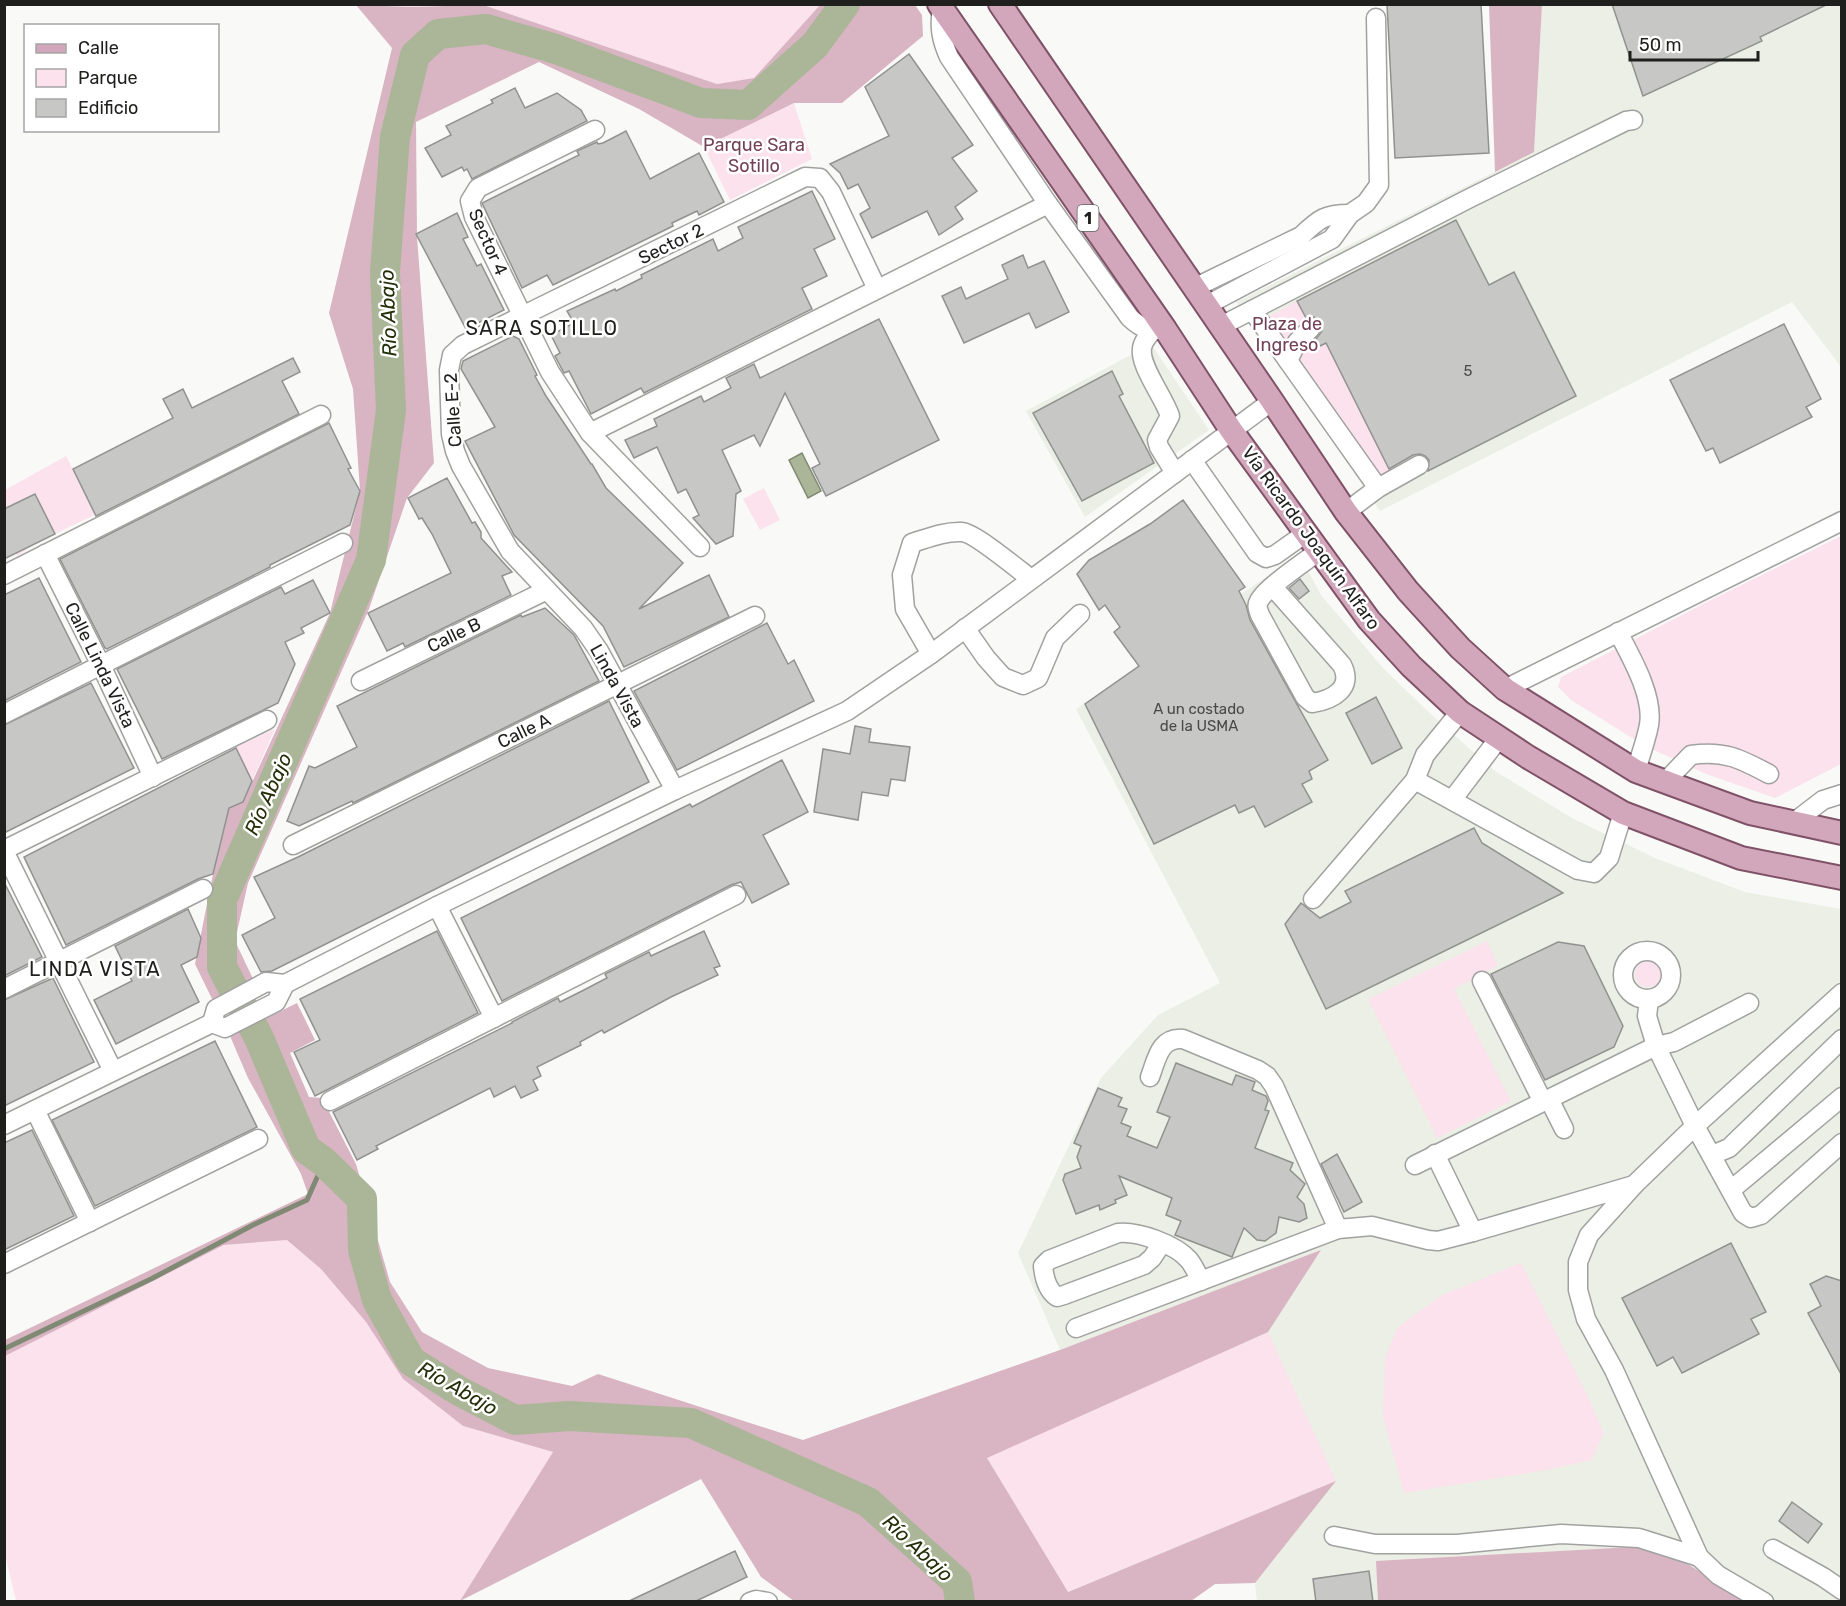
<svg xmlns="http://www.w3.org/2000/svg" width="1846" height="1606" viewBox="0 0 1846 1606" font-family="Rubik,sans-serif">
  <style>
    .built { fill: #ebefe5 }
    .green { fill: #fbe2ec }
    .forest { fill: #d9b4c3 }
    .water { fill: #aab697; stroke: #808973; stroke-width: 1.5 }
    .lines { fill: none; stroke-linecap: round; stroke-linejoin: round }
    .stream { stroke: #808973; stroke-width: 5 }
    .river { stroke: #aab697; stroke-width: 30 }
    .building { fill: #c7c8c5; stroke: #919290; stroke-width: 1.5 }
    .minor-casing { stroke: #a1a2a0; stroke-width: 21 }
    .major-casing { stroke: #805267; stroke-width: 26 }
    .minor { stroke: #fff; stroke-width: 18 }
    .major { stroke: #d2a7bb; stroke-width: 22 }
    .labels { text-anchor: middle; stroke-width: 5; stroke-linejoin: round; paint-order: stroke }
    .number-label { font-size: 15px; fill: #494948 }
    .shield { fill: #fff; stroke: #626262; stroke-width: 1.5 }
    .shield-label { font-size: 16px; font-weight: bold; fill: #1f1f1e }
    .park-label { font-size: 18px; fill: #724057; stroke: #fff }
    .street-label { font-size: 18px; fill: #1f1f1e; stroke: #fff }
    .water-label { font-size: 20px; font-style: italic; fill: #243009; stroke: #fff }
    .neighbourhood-label { font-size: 20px; letter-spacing: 1.5px; fill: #1f1f1e; stroke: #fff }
  </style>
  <rect width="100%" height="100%" fill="#f9faf7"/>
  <g class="built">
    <polygon points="1542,5 1841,5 1841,367 1792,302 1380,511 1236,302 1534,152"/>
    <polygon points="1151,344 1209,430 1085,517 1026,411"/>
    <polygon points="1299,554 1321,595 1383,668 1435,718 1495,771 1572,818 1655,858 1745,892 1841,909 1841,1601 1257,1602 1255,1583 1215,1584 1191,1601 803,1440 1060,1350 1018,1253 1101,1078 1158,1015 1220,983 1076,709"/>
  </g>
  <g class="green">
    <polygon points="355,5 820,5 754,78 717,84 483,5 411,7"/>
    <polygon points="794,103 812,159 730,200 704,147"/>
    <polygon points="1297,301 1320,346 1326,343 1390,471 1415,459 1423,474 1376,500 1252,326"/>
    <polygon points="66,456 96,514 55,534 35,494 15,504 35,544 17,556 5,531 5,490"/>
    <polygon points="764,488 780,520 760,530 743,499"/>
    <polygon points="1841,536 1841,764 1775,798 1706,774 1645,746 1571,700 1558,687 1561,677 1709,601"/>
    <polygon points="275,729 252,781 235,747"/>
    <polygon points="1487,941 1498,965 1454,989 1511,1101 1437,1138 1368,999"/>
    <circle cx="1648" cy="974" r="13"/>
    <polygon points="287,1240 321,1269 366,1322 403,1379 463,1426 553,1452 460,1601 16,1601 4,1550 4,1356 224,1245"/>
    <polygon points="1521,1263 1587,1395 1604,1433 1591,1460 1546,1470 1404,1493 1383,1417 1385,1357 1398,1327 1442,1295"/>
    <polygon points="1268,1332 1336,1481 1067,1592 987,1457"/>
  </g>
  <g class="forest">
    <polygon points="356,5 411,7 483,5 717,84 754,78 820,5 915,5 922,15 923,36 842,103 794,103 704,147 639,109 539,62 416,122 417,237 434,463 407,498 369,609 248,883 235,941 255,983 214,1003 195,964 213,874 229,808 243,802 330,613 360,491 353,389 329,313 392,48"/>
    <polygon points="1489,5 1542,5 1534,152 1495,172"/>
    <polygon points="297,1003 315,1040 290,1053 309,1097 322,1098 356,1164 390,1282 422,1332 488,1368 572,1386 598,1374 803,1440 1060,1350 1321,1250 1268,1332 987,1458 1068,1592 1336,1481 1255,1583 1215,1584 1191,1601 794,1601 761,1577 701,1479 460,1601 553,1452 463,1426 403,1379 366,1322 321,1269 287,1240 224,1245 5,1356 5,1340 308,1194 301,1174 248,1078 230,1036"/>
    <polygon points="1634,1547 1678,1558 1747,1601 1378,1601 1376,1561"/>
  </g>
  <polygon class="water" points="802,453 821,491 808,498 789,460"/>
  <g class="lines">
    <polyline class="stream" points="4,1349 151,1279 253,1225 307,1200 324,1162"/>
    <polyline class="river" points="845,4 815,45 748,105 701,103 556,49 486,29 438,34 415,55 395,137 385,272 391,410 371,560 222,900 222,967 259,1038 306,1149 324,1162 362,1199 363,1250 377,1300 411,1361 459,1391 515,1420 569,1416 691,1423 868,1502 957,1582 960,1602"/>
  </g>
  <g class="building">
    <polygon points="1387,4 1481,4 1489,153 1395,158"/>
    <polygon points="1612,4 1828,4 1760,37 1762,41 1643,96"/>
    <polygon points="909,54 973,145 952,158 977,191 955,207 963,219 939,235 927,211 872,238 860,214 870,208 858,184 848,189 840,173 830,164 889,136 865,87"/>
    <polygon points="515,88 525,108 557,93 581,110 587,121 472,179 467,169 464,171 462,167 442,177 425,148 451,135 446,126 493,103 491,100"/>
    <polygon points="626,131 650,179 699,153 724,202 699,215 697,211 672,223 673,226 553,285 547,275 522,288 482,203 579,155 577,151 597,142 598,144 603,143"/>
    <polygon points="812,191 835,239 814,249 827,276 802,288 812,309 644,393 641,388 591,414 569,371 564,373 555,356 560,353 551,335 574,323 567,311 615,289 616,291 642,278 641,275 713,239 718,251 743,238 738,227"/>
    <polygon points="457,213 468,237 463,239 477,266 481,264 504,310 466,329 416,234"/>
    <polygon points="1456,220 1489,285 1514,272 1576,396 1428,471 1429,460 1425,456 1420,454 1413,455 1389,469 1326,343 1320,346 1316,339 1322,331 1322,325 1314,317 1306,318 1297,301"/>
    <polygon points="1023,255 1028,268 1044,261 1069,312 1036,328 1029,313 964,343 942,296 961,287 966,299 1008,279 1002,265"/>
    <polygon points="879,319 939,440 826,496 812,468 820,464 785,393 760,446 754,435 722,450 741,491 736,494 733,536 716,544 693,518 699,515 686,489 678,493 657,447 634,458 625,440 657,426 654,419 701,396 704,402 731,388 726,378 754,364 760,378"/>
    <polygon points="1784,324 1821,399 1806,407 1812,417 1720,463 1713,448 1706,451 1670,380"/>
    <polygon points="513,336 519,339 537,375 535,376 546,396 591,464 592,464 606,488 683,563 639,609 709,575 729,617 624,667 603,626 514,535 465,441 495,427 461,369 463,361"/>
    <polygon points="293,358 300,372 282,381 299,414 96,516 73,469 173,418 163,399 183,389 192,408"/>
    <polygon points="1112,371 1123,394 1119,396 1154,463 1082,501 1033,413"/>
    <polygon points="329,423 351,468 348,469 360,491 350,525 270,565 270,567 107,649 105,648 60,559"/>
    <polygon points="447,478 472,523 475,522 481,532 481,538 512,572 502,576 511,595 405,647 403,643 387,651 368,613 451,573 432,534 422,518 419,519 408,498"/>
    <polygon points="35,494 55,534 4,559 4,509"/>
    <polygon points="1183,500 1245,587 1239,591 1246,605 1250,620 1328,760 1309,771 1312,779 1302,784 1312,802 1265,827 1254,806 1239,813 1235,805 1154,844 1085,704 1139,666 1114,632 1120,627 1105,605 1099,610 1077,574 1089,560 1150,524"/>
    <polygon points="39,578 81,662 4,701 4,595"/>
    <polygon points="1300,579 1309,591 1299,599 1289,588"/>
    <polygon points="313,580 330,613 301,628 304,633 285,642 295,664 278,703 162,759 117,669 281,587 285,594"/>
    <polygon points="545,608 574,635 599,681 353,803 352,801 299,826 287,821 309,766 315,768 357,747 337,706 521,615 522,617"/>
    <polygon points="767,623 788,664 794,660 814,701 677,770 634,691"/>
    <polygon points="91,683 134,768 4,833 4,725"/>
    <polygon points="1376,697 1402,748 1372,764 1346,713"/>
    <polygon points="609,701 649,782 272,971 261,972 242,935 275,918 254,877 298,857"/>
    <polygon points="855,726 871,729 869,742 910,747 905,781 891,779 888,796 862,792 858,820 814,812 823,749 850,754"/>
    <polygon points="236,748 252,781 243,802 229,808 213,874 198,879 66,945 24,857"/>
    <polygon points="782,760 808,812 763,835 789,884 752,903 741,882 731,885 502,1001 461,918 690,804 692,807"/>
    <polygon points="1474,828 1482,843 1563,893 1326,1009 1285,924 1301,903 1320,918 1351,902 1345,891"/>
    <polygon points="4,882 42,957 4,976"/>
    <polygon points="188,909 201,938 197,957 181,965 199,1002 116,1044 94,1000 132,981 115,946"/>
    <polygon points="437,931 478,1013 315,1096 294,1052 320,1040 300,999"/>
    <polygon points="704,931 720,966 714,968 718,975 671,997 604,1033 602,1030 580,1042 581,1045 537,1067 541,1076 533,1080 538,1090 521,1098 515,1086 494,1097 490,1088 376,1146 378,1149 357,1160 333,1112 512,1023 512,1022 558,998 560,1002 582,991 607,978 605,974 649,952 651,956"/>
    <polygon points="1558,942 1584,946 1623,1026 1614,1047 1545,1080 1491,974"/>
    <polygon points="53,978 94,1062 4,1106 4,1000"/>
    <polygon points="215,1041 257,1127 95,1206 52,1120"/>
    <polygon points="1176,1063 1232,1085 1236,1075 1255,1082 1252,1090 1266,1096 1268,1101 1265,1110 1269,1111 1255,1148 1293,1163 1290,1170 1305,1184 1297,1197 1304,1204 1307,1218 1299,1222 1279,1217 1276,1233 1265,1241 1257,1240 1244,1228 1232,1257 1175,1235 1181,1221 1166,1215 1172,1198 1119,1176 1127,1195 1115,1200 1116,1203 1100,1210 1099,1205 1076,1214 1063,1180 1065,1174 1081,1168 1077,1157 1081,1146 1074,1143 1098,1088 1122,1098 1118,1106 1127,1109 1121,1123 1131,1127 1127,1136 1157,1148 1170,1117 1157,1112"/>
    <polygon points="32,1130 74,1216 4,1250 4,1143"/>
    <polygon points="1337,1154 1362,1202 1344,1212 1321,1164"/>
    <polygon points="1731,1243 1766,1312 1751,1319 1759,1334 1682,1373 1673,1357 1657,1366 1622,1298"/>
    <polygon points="1826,1276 1842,1281 1842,1376 1808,1313 1821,1306 1810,1284"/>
    <polygon points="1792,1502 1822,1524 1808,1543 1779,1521"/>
    <polygon points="735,1551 747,1577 711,1594 694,1602 627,1602"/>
    <polygon points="1369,1571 1373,1602 1316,1602 1313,1579"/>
  </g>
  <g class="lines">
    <defs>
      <g id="minor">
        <path d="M942,8C939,27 941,39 949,57L1048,204L1130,318C1141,328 1149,332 1165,329"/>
        <polyline points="595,130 478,188 470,201 474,217 550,372 590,433 700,547"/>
        <path d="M1194,288L1301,236C1320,218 1325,214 1350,214"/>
        <polyline points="1207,305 1332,239 1350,214 1366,203 1379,185 1376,18"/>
        <polyline points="1252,310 1378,488"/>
        <polyline points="1221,326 1468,199 1626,121 1633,120"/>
        <path d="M1152,331C1148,336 1143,341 1142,348C1139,366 1164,397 1170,416L1157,440L1159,447L1175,473"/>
        <polyline points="1288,361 1297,342 1311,328"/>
        <polyline points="590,433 1048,204"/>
        <polyline points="1192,460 1257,553 1266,558 1275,555 1306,533"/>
        <polyline points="1346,512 1378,488 1419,465"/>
        <polyline points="45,554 101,665 153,777"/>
        <polyline points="4,575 321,415"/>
        <path d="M1273,587L1342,665C1354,688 1333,700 1312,703L1305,697L1260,615C1258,609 1256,606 1259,601C1265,588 1306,561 1319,551"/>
        <polyline points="965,628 986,658 1003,677 1023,685 1038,678 1055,638 1080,614"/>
        <path d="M1618,632C1631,657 1654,696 1649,725C1646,741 1640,756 1636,771"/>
        <path d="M931,654L905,609L902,575L912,543C928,538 945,531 962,532C975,533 1019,570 1031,579"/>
        <polyline points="361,681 547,590"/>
        <polyline points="1505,689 1842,521"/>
        <polyline points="4,714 343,543"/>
        <polyline points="1415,780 1578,870 1594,873 1609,858 1623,813"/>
        <path d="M1665,782L1691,755C1724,750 1741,759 1769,774"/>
        <polyline points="675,790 599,651 583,628 510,551 461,466 455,451 451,434 449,370 452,355 463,345 805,177 820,178 831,192 877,289"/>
        <polyline points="1452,800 1499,738"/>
        <polyline points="1793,823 1823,800 1842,794"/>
        <polyline points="293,845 755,616"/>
        <polyline points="4,850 267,720"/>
        <polyline points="4,851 113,1071"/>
        <polyline points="1313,899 1415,780 1425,755 1460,712"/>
        <polyline points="437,906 494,1018"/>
        <circle cx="1647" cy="975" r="24"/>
        <polyline points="1482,981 1543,1102"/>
        <polyline points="4,989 203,889"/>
        <polyline points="1649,1000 1647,1016 1656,1046 1695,1126 1743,1213 1751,1218 1761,1215 1842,1143"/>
        <polyline points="212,1023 216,1009 266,982 285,984 437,906 675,790 847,711 931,654 1272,401"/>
        <path d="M1150,1077C1157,1058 1160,1037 1183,1039L1258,1070L1267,1076L1274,1086L1338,1229"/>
        <polyline points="1549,1099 1564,1129"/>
        <polyline points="330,1101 736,895"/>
        <polyline points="35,1110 90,1222"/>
        <polyline points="4,1125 212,1023 225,1028 276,1002 285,984"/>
        <polyline points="1435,1154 1473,1232"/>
        <polyline points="1712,1155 1729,1148 1842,1039"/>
        <polyline points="1415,1165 1656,1046 1674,1042 1749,1003"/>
        <polyline points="1731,1190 1842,1097"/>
        <path d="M1162,1243L1152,1258L1144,1265L1064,1295L1057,1297C1047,1290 1044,1277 1043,1266L1049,1260L1118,1233C1138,1231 1175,1244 1189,1260C1194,1266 1197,1274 1201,1281"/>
        <polyline points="4,1264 258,1139"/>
        <polyline points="1076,1328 1338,1229 1372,1226 1428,1240 1438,1241 1473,1232 1634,1185"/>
        <polyline points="1334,1536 1375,1544 1457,1544 1561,1534 1639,1538 1699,1557"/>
        <polyline points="1773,1549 1823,1577 1842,1590"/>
        <polyline points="750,1602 756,1600 768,1602"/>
        <polyline points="1764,1602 1718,1575 1699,1557 1614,1370 1586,1319 1578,1290 1578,1262 1589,1235 1635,1184 1695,1126 1842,993"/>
      </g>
      <g id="major">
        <polyline points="939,4 1165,329 1231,430 1369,620 1411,666 1460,712 1528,757 1623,813 1741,858 1842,878"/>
        <polyline points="1000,4 1272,401 1346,512 1408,591 1460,648 1505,689 1636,771 1750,813 1842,833"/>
      </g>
    </defs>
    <use href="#minor" class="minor-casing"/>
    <use href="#major" class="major-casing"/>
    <use href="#minor" class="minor"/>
    <use href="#major" class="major"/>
  </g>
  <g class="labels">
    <g class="number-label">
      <text x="1468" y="376">5</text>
      <text x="1199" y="714">A un costado<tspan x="1199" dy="17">de la USMA</tspan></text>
    </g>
    <rect class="shield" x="1077.5" y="205" width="21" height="26" rx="4.5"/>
    <g class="shield-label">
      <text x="1088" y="224">1</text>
    </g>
    <g class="park-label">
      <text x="754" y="151">Parque Sara<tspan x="754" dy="21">Sotillo</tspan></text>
      <text x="1287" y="330">Plaza de<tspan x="1287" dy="21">Ingreso</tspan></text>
    </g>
    <g class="street-label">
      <text transform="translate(488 242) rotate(66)" y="6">Sector 4</text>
      <text transform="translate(671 244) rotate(-26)" y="6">Sector 2</text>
      <text transform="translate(453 410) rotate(-94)" y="6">Calle E-2</text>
      <text transform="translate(1311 538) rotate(54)" y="6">Vía Ricardo Joaquín Alfaro</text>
      <text transform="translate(454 635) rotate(-26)" y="6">Calle B</text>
      <text transform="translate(100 665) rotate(64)" y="6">Calle Linda Vista</text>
      <text transform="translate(617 686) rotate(61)" y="6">Linda Vista</text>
      <text transform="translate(524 731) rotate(-26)" y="6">Calle A</text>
    </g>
    <g class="water-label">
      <text transform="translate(388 313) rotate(-92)" y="7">Río Abajo</text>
      <text transform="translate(268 794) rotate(-66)" y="7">Río Abajo</text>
      <text transform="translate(458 1388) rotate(30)" y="7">Río Abajo</text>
      <text transform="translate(918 1548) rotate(43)" y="7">Río Abajo</text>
    </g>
    <g class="neighbourhood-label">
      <text x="542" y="335">SARA SOTILLO</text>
      <text x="95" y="976">LINDA VISTA</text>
    </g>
  </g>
  <rect width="1846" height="1606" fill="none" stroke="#1f1f1e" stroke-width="12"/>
  <rect x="24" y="24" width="195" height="108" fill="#ffffff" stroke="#a5a5a5" stroke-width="1.5"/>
  <rect x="36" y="44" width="30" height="9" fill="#d2a7bb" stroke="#a5a5a5" stroke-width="1.5"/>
  <text x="78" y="54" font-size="18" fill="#1f1f1e">Calle</text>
  <rect x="36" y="69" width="30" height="18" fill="#fbe2ec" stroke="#a5a5a5" stroke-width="1.5"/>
  <text x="78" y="84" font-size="18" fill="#1f1f1e">Parque</text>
  <rect x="36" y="99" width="30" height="18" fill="#c7c8c5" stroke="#a5a5a5" stroke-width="1.5"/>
  <text x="78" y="114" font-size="18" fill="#1f1f1e">Edificio</text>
  <path d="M1630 51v9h128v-9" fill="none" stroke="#1f1f1e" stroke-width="3"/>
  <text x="1639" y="51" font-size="18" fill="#1f1f1e" stroke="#ffffff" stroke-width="4.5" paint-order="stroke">50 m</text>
</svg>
